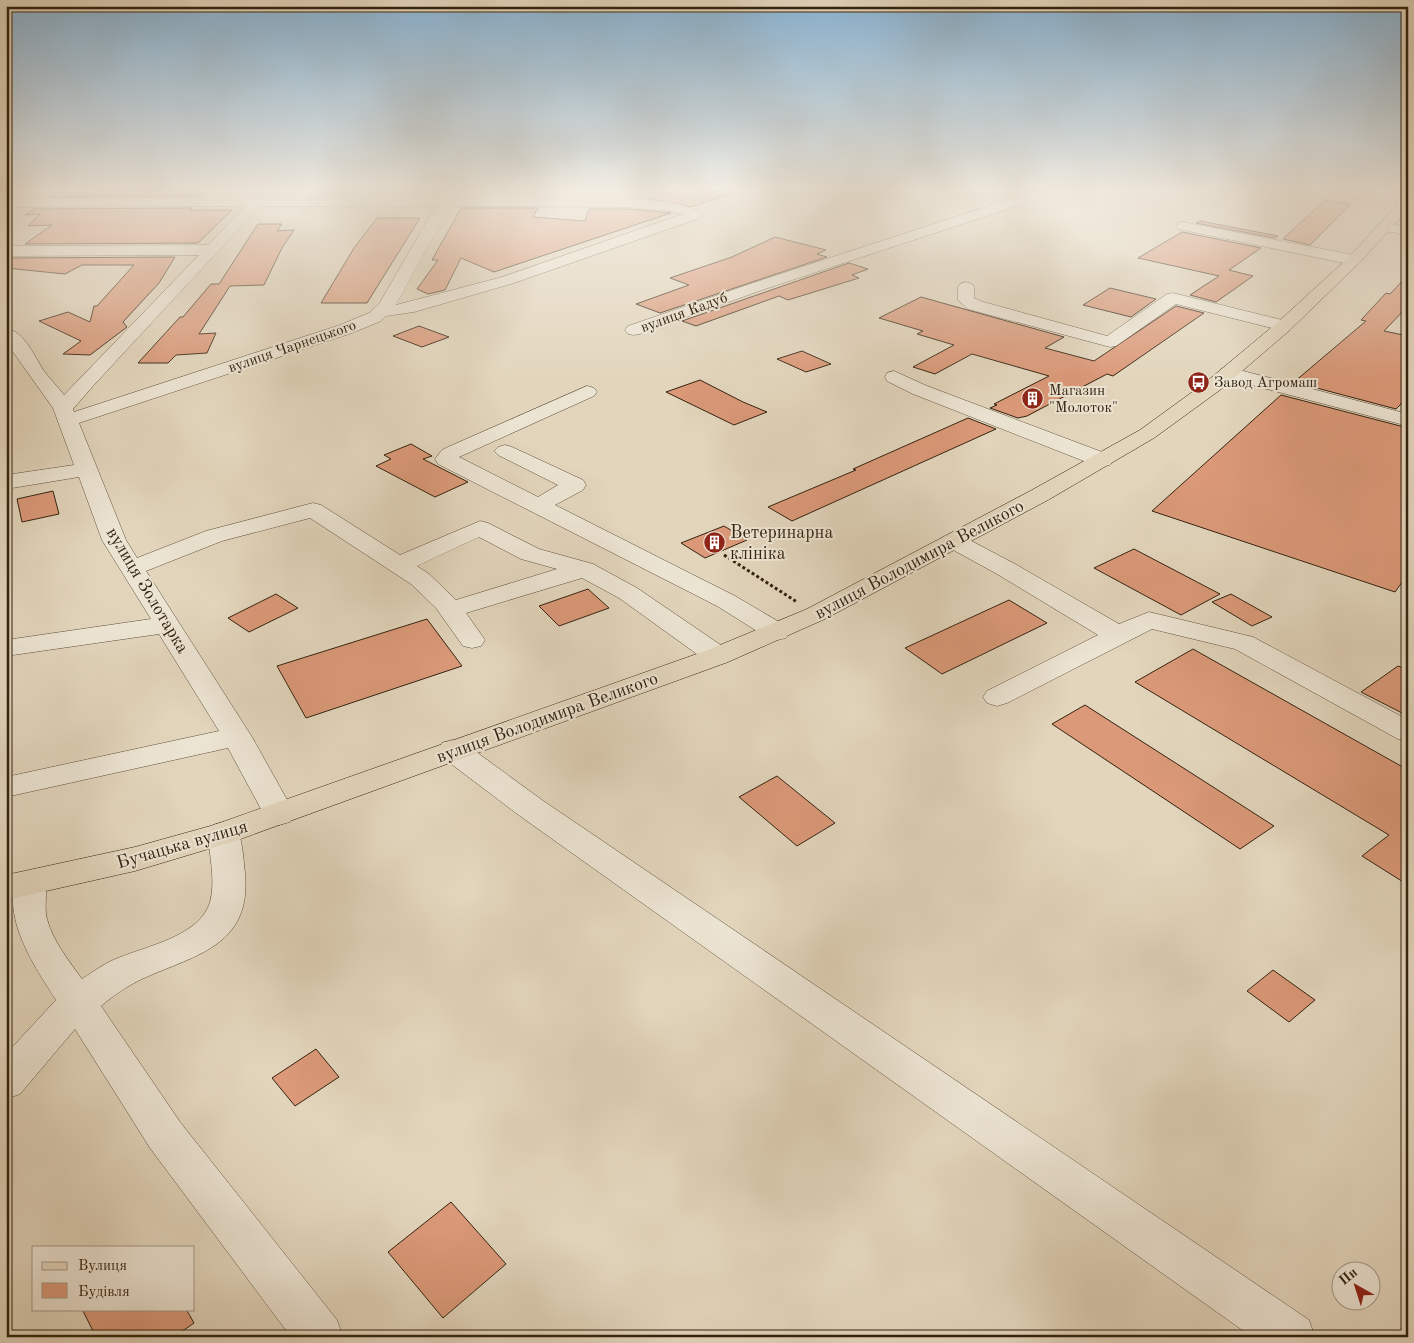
<svg xmlns="http://www.w3.org/2000/svg" width="1414" height="1343" viewBox="0 0 1414 1343" font-family="'Old Standard TT',serif">
  <style>
    .building { fill: #db9979; stroke: #33230f }
    .lines { fill: none; stroke-linecap: round; stroke-linejoin: round }
    .minor-casing { stroke: #5f503a; stroke-width: 1 }
    .major-casing { stroke: #33230f; stroke-width: 1 }
    .path { stroke: #33230f; stroke-width: 3; stroke-dasharray: 3 2.5; stroke-linecap: butt }
    .minor { fill: #ece4d3; fill-rule: evenodd }
    .major { fill: #e2d5bc; fill-rule: evenodd }
    .labels { text-anchor: middle; stroke-width: 4; stroke-linejoin: round; paint-order: stroke }
    .far-street-label { font-size: 15px; fill: #33230f; stroke: #ece4d3 }
    .far-poi-label { font-size: 15px; fill: #33230f; stroke: #ece4d3; text-anchor: start }
    .poi-label { font-size: 18px; fill: #33230f; stroke: #ece4d3; text-anchor: start }
    .street-label { font-size: 18px; fill: #33230f; stroke: #ece4d3 }
  </style>
  <rect width="100%" height="100%" fill="#e2d5bc"/>
  <filter id="stains"><feTurbulence type="fractalNoise" baseFrequency=".004" numOctaves="4"/><feColorMatrix values="0 0 0 0 .2 0 0 0 0 .09 0 0 0 0 .02 0 0 0 .5 -.17"/></filter>
  <radialGradient id="worn" r=".72"><stop offset=".6" stop-color="#630" stop-opacity="0"/><stop offset="1" stop-color="#630" stop-opacity=".3"/></radialGradient>
  <g class="building">
    <polygon points="90,191 174,191 173,193 207,192 203,196 49,197 55,193 88,192"/>
    <polygon points="665,191 730,191 730,194 691,207 649,199"/>
    <polygon points="1325,200 1351,204 1310,245 1283,239"/>
    <polygon points="192,208 190,210 232,210 198,243 25,244 52,225 28,226 40,214 25,215 33,209"/>
    <polygon points="461,208 538,208 533,217 585,221 589,209 628,209 671,213 494,272 461,258 445,290 428,294 417,289 438,260 432,260"/>
    <polygon points="377,218 420,218 367,303 321,303 354,248"/>
    <polygon points="1200,221 1278,236 1275,238 1196,223"/>
    <polygon points="258,224 282,224 277,231 294,230 282,248 264,285 230,286 199,334 216,333 207,353 176,355 168,363 138,363 180,317 183,317 211,284 219,284"/>
    <polygon points="1182,232 1261,248 1229,270 1253,276 1216,302 1190,295 1219,276 1138,258"/>
    <polygon points="775,237 826,250 817,254 827,257 660,313 636,304 689,285 670,278 732,257"/>
    <polygon points="175,257 159,283 123,322 127,327 90,355 63,354 81,341 39,321 68,312 90,322 94,306 97,306 134,265 82,265 65,274 6,268 6,258"/>
    <polygon points="849,263 868,269 852,275 859,278 788,300 779,296 696,326 682,321"/>
    <polygon points="1408,275 1408,306 1384,331 1408,336 1408,397 1396,409 1294,382 1366,321 1361,320 1386,293 1390,294"/>
    <polygon points="1110,288 1156,299 1131,317 1083,305"/>
    <polygon points="921,297 1064,337 1045,348 1094,361 1176,306 1204,313 1113,376 1107,374 1027,416 1018,418 990,408 997,405 994,404 1049,376 972,354 935,374 913,367 954,345 917,334 923,331 879,318"/>
    <polygon points="419,326 449,337 422,347 393,336"/>
    <polygon points="802,351 831,364 806,372 777,359"/>
    <polygon points="700,380 743,402 767,412 734,425 666,392"/>
    <polygon points="1281,395 1408,428 1408,574 1395,592 1152,511"/>
    <polygon points="968,418 996,429 792,521 768,507 856,470 853,469"/>
    <polygon points="411,444 432,456 423,459 468,482 435,497 376,466 391,459 384,455"/>
    <polygon points="53,491 59,514 22,522 17,499"/>
    <polygon points="724,526 747,540 705,558 681,543"/>
    <polygon points="1134,549 1220,594 1181,615 1094,568"/>
    <polygon points="588,589 609,608 559,626 539,606"/>
    <polygon points="276,594 298,608 249,632 228,618"/>
    <polygon points="1231,594 1272,617 1252,626 1212,602"/>
    <polygon points="1009,600 1047,623 942,674 905,648"/>
    <polygon points="427,619 462,666 306,718 277,666"/>
    <polygon points="1193,649 1408,770 1408,885 1362,856 1389,835 1135,682"/>
    <polygon points="1398,666 1408,670 1408,716 1361,692"/>
    <polygon points="1085,705 1274,826 1240,849 1052,724"/>
    <polygon points="777,776 835,823 797,846 739,797"/>
    <polygon points="1273,970 1315,1000 1289,1022 1247,991"/>
    <polygon points="316,1049 339,1077 295,1106 272,1078"/>
    <polygon points="451,1202 506,1264 443,1318 388,1252"/>
    <polygon points="82,1309 186,1309 194,1323 174,1337 96,1337"/>
  </g>
  <g class="lines">
    <defs>
      <g id="minor">
        <path d="M444,191H458L454,197C492,197 684,190 702,215L700,218L514,283L414,312L386,316L381,321L352,333L79,423L126,540L137,558L206,531L313,503L321,505L400,555L480,521L488,523L539,549L593,564L637,588L728,650L732,656L728,662L718,664L708,662L619,598L582,578L466,613L485,640L481,646L472,648L463,646L436,608L411,584L310,518L222,541L146,571L252,737L295,814L290,822L279,825L268,822L228,748L6,797V777L219,731L159,634L6,656V640L151,619L102,540L79,477L6,489V475L74,465L53,408L6,342V328C25,332 34,356 44,371C50,379 58,387 64,395L199,255L6,256V246L208,245L245,206L6,207V199L441,197ZM260,206H436L379,304L369,313L340,325L74,412L73,409L93,386ZM450,206L628,207L669,211L683,214L502,277L396,305ZM479,537L521,559L557,569L456,600L429,574L417,566Z"/>
        <polygon points="1035,191 1055,191 1053,194 765,289 640,334 634,335 628,334 625,330 628,326 753,283"/>
        <polygon points="1335,191 1367,191 1408,197 1408,205 1342,195"/>
        <polygon points="1183,222 1354,255 1359,257 1362,260 1359,263 1354,265 1178,229 1176,226 1178,223"/>
        <polygon points="1384,223 1408,227 1408,235 1379,230 1377,227 1379,224"/>
        <polygon points="966,282 972,284 974,287 974,298 980,301 1107,336 1167,294 1173,293 1290,322 1293,326 1290,330 1284,331 1176,304 1116,346 1110,347 968,309 958,300 958,287 960,284"/>
        <polygon points="1228,367 1408,414 1408,426 1221,377 1219,373 1221,369"/>
        <polygon points="894,371 927,386 1110,455 1113,460 1110,465 1102,466 1094,465 913,394 887,381 885,377 887,373"/>
        <polygon points="587,386 594,388 597,392 594,396 459,457 538,497 558,485 498,455 494,451 498,447 505,445 512,447 583,480 586,485 583,490 555,505 735,596 786,626 790,632 786,638 777,640 768,638 717,606 438,464 435,459 442,450 448,447"/>
        <polygon points="954,534 962,536 1015,564 1119,624 1149,612 1253,637 1408,720 1408,741 1398,739 1235,649 1152,629 1007,703 997,706 987,703 983,697 987,691 1098,635 997,574 946,546 942,541 946,536"/>
        <polygon points="453,740 464,743 542,800 1309,1320 1315,1337 1252,1337 520,816 442,757 438,750 442,743"/>
        <path d="M224,822L235,825C243,838 243,857 245,873C252,947 194,955 142,979C127,986 113,996 101,1006L180,1122L337,1320L343,1337H291L150,1148L75,1029L20,1094L6,1099V1054L56,1000C34,966 0,916 18,874L30,871L42,874C50,888 43,904 47,919C53,941 69,961 82,979C94,971 105,963 118,958C147,946 200,936 210,902C216,880 209,855 208,833L213,825Z"/>
      </g>
      <polygon id="major" points="1408,197 1408,210 1359,263 1290,330 1220,390 1154,438 1048,500 825,619 728,662 235,841 135,871 6,900 6,875 135,847 214,825 708,650 807,609 1032,490 1140,430 1206,382 1278,322 1349,257 1403,198"/>
    </defs>
    <use href="#minor" class="minor-casing"/>
    <use href="#major" class="major-casing"/>
    <polyline class="path" points="724,555 797,602"/>
    <use href="#minor" class="minor"/>
    <use href="#major" class="major"/>
  </g>
  <linearGradient id="sky" x2="0" y2="1"><stop stop-color="#89b5d6"/><stop offset="0.5" stop-color="#f2ece1"/><stop offset="1" stop-color="#f2ece1" stop-opacity="0"/></linearGradient>
  <rect width="1414" height="379" fill="url(#sky)"/>
  <defs>
    <symbol id="bus-disc" viewBox="-11 -11 22 22"><circle r="9.5" fill="#8f2418" stroke="#ece4d3"/><path d="M-5-6H5V4H4V6H2V4H-2V6H-4V4H-5ZM-3.5-4V0h7V-4ZM-3.5 1.2v1.5H-2V1.2ZM2 1.2v1.5H3.5V1.2Z" fill="#fff"/></symbol>
    <symbol id="building-disc" viewBox="-11 -11 22 22"><circle r="9.5" fill="#8f2418" stroke="#ece4d3"/><path d="M-4-6H4V6H1V3H-1V6H-4ZM-2.5-4.3h1.7v1.8h-1.7ZM.8-4.3h1.7v1.8H.8ZM-2.5-1h1.7V.8h-1.7ZM.8-1h1.7V.8H.8Z" fill="#fff"/></symbol>
  </defs>
  <g fill-rule="evenodd">
    <use href="#bus-disc" x="1186" y="370" width="25" height="25"/>
    <use href="#building-disc" x="1020" y="386" width="25" height="25"/>
    <use href="#building-disc" x="702" y="530" width="25" height="25"/>
  </g>
  <g class="labels">
    <g class="far-street-label">
      <text transform="translate(684 312) rotate(-20)" y="5">вулиця Кадуб</text>
      <text transform="translate(292 346) rotate(-19)" y="5">вулиця Чарнецького</text>
    </g>
    <g class="far-poi-label">
      <text x="1214" y="387">Завод Агромаш</text>
      <text x="1049" y="395">Магазин<tspan x="1049" dy="17">"Молоток"</tspan></text>
    </g>
    <g class="poi-label">
      <text x="730" y="538">Ветеринарна<tspan x="730" dy="21">клініка</tspan></text>
    </g>
    <g class="street-label">
      <text transform="translate(919 559) rotate(-28)" y="6">вулиця Володимира Великого</text>
      <text transform="translate(148 590) rotate(59)" y="6">вулиця Золотарка</text>
      <text transform="translate(547 717) rotate(-20)" y="6">вулиця Володимира Великого</text>
      <text transform="translate(182 844) rotate(-16)" y="6">Бучацька вулиця</text>
    </g>
  </g>
  <rect width="1414" height="1343" fill="none" stroke="#e2d5bc" stroke-width="25"/>
  <rect x="8" y="8" width="1399" height="1328" fill="none" stroke="#33230f" stroke-width="2.5"/>
  <rect x="12" y="12" width="1389" height="1318" fill="none" stroke="#33230f"/>
  <rect x="32" y="1246" width="162" height="65" fill="#ece4d3" stroke="#a29785"/>
  <rect x="42" y="1262" width="25" height="8" fill="#e2d5bc" stroke="#a29785"/>
  <text x="78" y="1270" font-size="15" fill="#33230f">Вулиця</text>
  <rect x="42" y="1283" width="25" height="15" fill="#db9979" stroke="#a29785"/>
  <text x="78" y="1296" font-size="15" fill="#33230f">Будівля</text>
  <g transform="translate(1356 1286) rotate(321)"><circle r="24" fill="#ece4d3" stroke="#a29785"/>
  <path d="M0-4L9 19L0 12L-9 19Z" fill="#8f2418"/>
  <text y="-8" font-size="14" font-weight="bold" text-anchor="middle" fill="#33230f">Пн</text>
  </g>
  <rect width="100%" height="100%" filter="url(#stains)"/>
  <rect width="100%" height="100%" fill="url(#worn)"/>
</svg>
